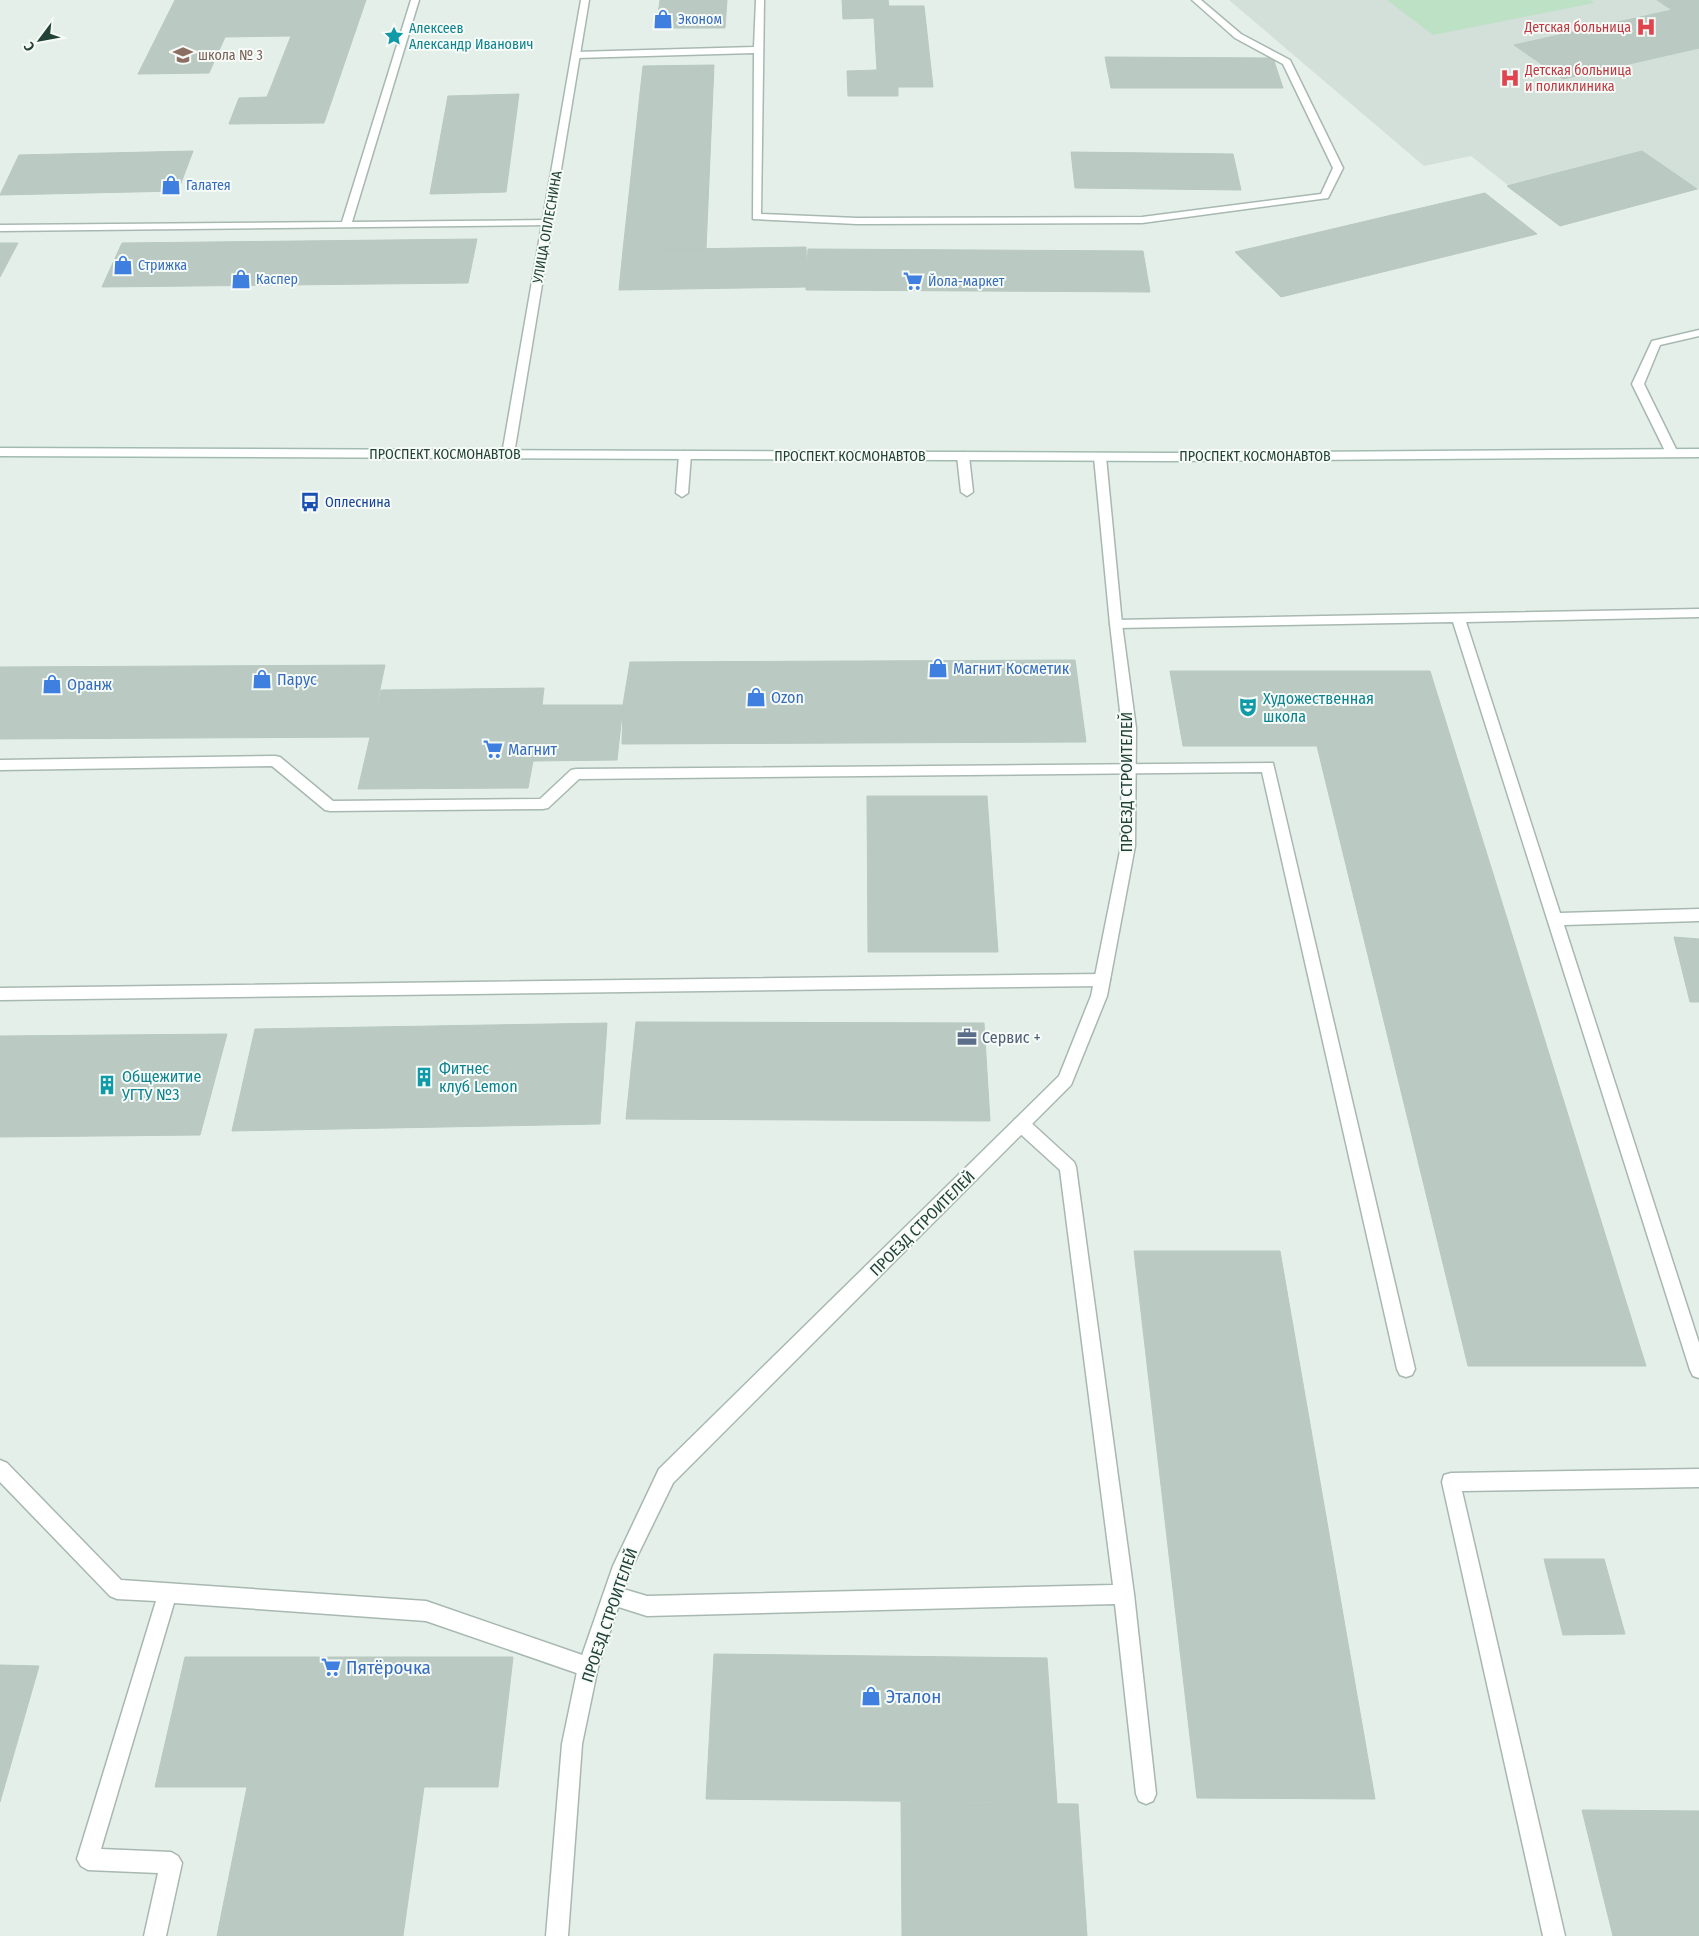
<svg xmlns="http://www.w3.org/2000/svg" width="1699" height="1936" viewBox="0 0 1699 1936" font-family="'Fira Sans Condensed',sans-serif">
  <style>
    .built { fill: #d3dfd9 }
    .green { fill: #bde1c5 }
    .building { fill: #bacac3; stroke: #b7c9c0 }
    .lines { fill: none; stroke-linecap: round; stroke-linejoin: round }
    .service-casing { stroke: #a7b8b1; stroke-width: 3 }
    .minor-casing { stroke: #a7b8b1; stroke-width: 3 }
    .tertiary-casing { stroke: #a7b8b1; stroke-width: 3 }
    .secondary-casing { stroke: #a2bbb1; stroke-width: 3 }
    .service { fill: #fff; fill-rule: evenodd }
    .minor { fill: #fff; fill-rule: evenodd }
    .tertiary { fill: #fff; fill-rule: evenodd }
    .secondary { fill: #fff; fill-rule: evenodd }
    .labels { text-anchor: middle; stroke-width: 4; stroke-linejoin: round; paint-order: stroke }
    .far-shop-label { font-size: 14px; fill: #366cbe; stroke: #f6fbf8; text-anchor: start }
    .far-health-label { font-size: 14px; fill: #be3a42; stroke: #f6fbf8; text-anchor: end }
    .far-culture-label { font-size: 14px; fill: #0d838f; stroke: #f6fbf8; text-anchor: start }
    .far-education-label { font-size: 14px; fill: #785e54; stroke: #f6fbf8; text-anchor: start }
    .far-street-label { font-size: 14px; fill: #224238; stroke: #f6fbf8 }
    .far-transit-label { font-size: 14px; fill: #164399; stroke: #f6fbf8; text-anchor: start }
    .shop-label { font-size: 16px; fill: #366cbe; stroke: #f6fbf8; text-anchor: start }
    .culture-label { font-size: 16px; fill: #0d838f; stroke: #f6fbf8; text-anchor: start }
    .street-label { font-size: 16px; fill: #224238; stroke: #f6fbf8 }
    .service-label { font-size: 16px; fill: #4e5e75; stroke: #f6fbf8; text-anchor: start }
    .near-shop-label { font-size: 19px; fill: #366cbe; stroke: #f6fbf8; text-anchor: start }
  </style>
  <rect width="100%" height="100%" fill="#e5efea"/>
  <polygon class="built" points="1229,0 1699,0 1699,190 1697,189 1560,226 1471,156 1424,166"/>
  <polygon class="green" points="1387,0 1590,0 1594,3 1433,35"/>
  <g class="building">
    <polygon points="175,0 366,0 324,123 229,124 239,98 267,97 291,36 225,37 209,73 138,74"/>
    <polygon points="660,0 727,0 725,28 656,28"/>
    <polygon points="842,0 888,0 889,6 924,6 933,87 898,87 898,96 848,96 847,71 877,70 874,18 843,19"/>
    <polygon points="1657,0 1699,0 1699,48 1563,79 1514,45 1672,10"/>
    <polygon points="1105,57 1273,58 1283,88 1111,88"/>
    <polygon points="714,65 706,249 623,250 643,66"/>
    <polygon points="519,94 506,192 430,194 448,96"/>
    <polygon points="193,151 178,191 0,195 19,155"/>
    <polygon points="1642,151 1697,189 1560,226 1507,186"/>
    <polygon points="1071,152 1233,154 1241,190 1075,188"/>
    <polygon points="1485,193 1537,234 1281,297 1235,252"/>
    <polygon points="477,239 468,283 102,287 122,243"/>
    <polygon points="0,243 18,243 0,277"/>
    <polygon points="806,247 807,287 619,290 623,250"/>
    <polygon points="808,249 1143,251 1150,292 806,290"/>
    <polygon points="1075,660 1086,742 622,744 623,705 630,662"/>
    <polygon points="385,665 370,737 0,739 0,667"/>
    <polygon points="1170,671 1430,671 1646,1366 1468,1366 1317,746 1183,746"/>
    <polygon points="544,688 542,705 623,705 617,760 533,761 528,788 358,789 381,690"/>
    <polygon points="867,796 987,796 998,952 868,952"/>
    <polygon points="1674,937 1699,939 1699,1002 1690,1002"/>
    <polygon points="636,1022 984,1023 990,1121 626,1119"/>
    <polygon points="607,1023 600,1124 232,1131 255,1029"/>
    <polygon points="227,1034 200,1135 0,1137 0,1036"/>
    <polygon points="1134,1251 1280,1251 1375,1799 1197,1798"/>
    <polygon points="1544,1559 1604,1559 1625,1634 1563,1635"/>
    <polygon points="714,1654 1047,1658 1057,1803 706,1799"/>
    <polygon points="185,1657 513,1657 498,1787 155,1787"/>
    <polygon points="0,1665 39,1666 0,1802"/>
    <polygon points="247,1787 424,1787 403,1936 217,1936"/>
    <polygon points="901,1802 1078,1804 1087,1936 902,1936"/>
    <polygon points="1582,1810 1699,1811 1699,1936 1613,1936"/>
  </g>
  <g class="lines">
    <defs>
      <g id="service">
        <polygon points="411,0 419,0 352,222 548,220 552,221 552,225 0,231 0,225 342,222"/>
        <polygon points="756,0 764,0 761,214 857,218 1142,217 1321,194 1333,168 1283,64 1235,38 1192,0 1201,0 1241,34 1290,60 1343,168 1328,198 1142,223 857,224 753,219 754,53 576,58 572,55 576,52 754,47"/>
        <polygon points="1699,330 1699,336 1660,345 1644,384 1678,453 1672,457 1666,453 1632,384 1652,341"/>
        <polygon points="685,451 691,455 688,493 682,497 676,493 679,455"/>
        <polygon points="963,452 969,456 973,492 967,496 961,492 957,456"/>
        <polygon points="1699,609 1699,617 1466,622 1560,913 1699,909 1699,921 1564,925 1699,1343 1699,1378 1693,1376 1690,1370 1453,622 1116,628 1110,624 1116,620"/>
        <polygon points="275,756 280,757 333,801 540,799 571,770 576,769 1273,763 1415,1369 1412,1375 1406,1377 1400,1375 1397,1369 1262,772 579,779 548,808 543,809 330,811 325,810 272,766 0,770 0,760"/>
        <polygon points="1102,974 1107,976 1110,980 1107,984 1102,986 0,1000 0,988"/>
        <polygon points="1021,1117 1027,1119 1074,1162 1076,1167 1134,1594 1156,1794 1153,1801 1146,1804 1139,1801 1136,1794 1115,1604 647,1616 606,1603 603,1596 606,1589 613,1586 647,1596 1113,1585 1060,1170 1015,1129 1013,1124 1015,1119"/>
        <polygon points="0,1460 7,1463 121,1580 426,1601 588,1657 595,1660 598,1667 595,1674 588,1677 426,1621 174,1603 101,1849 171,1852 178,1856 182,1863 166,1936 144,1936 158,1873 88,1870 81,1866 77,1859 156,1601 117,1599 110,1596 0,1482"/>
        <polygon points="1699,1469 1699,1487 1462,1491 1565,1936 1543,1936 1442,1482 1444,1475 1451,1473"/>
      </g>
      <polygon id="minor" points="1100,453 1106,457 1122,624 1136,728 1135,846 1107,996 1071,1085 673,1483 631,1569 598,1667 582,1744 568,1936 546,1936 562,1744 578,1667 613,1566 659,1469 1059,1076 1091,996 1121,846 1122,728 1110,624 1094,457"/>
      <polygon id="tertiary" points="581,0 589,0 514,454 508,458 502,454"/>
      <polygon id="secondary" points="0,448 1168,453 1699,449 1699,457 1168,461 0,456"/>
    </defs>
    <use href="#service" class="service-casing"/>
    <use href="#minor" class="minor-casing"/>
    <use href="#tertiary" class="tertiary-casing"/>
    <use href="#secondary" class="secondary-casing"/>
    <use href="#service" class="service"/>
    <use href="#minor" class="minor"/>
    <use href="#tertiary" class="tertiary"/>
    <use href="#secondary" class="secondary"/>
  </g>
  <defs>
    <symbol id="shop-bare" viewBox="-9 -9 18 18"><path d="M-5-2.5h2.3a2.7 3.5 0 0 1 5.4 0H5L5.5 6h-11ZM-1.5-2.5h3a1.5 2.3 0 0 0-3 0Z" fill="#3f7fe0" stroke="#f6fbf8" stroke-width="2.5" paint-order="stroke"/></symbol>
    <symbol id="hospital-bare" viewBox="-9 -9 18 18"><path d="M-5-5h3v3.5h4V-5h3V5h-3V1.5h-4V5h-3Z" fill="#e0444e" stroke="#f6fbf8" stroke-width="2.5" paint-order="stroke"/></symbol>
    <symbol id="sight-bare" viewBox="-9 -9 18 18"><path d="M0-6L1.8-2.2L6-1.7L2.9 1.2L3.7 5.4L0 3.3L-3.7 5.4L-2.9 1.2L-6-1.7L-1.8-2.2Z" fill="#0f9aa8" stroke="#f6fbf8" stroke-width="2.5" paint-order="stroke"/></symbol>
    <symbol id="school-bare" viewBox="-9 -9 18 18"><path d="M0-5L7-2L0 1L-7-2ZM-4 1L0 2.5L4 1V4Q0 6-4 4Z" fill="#8d6e63" stroke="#f6fbf8" stroke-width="2.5" paint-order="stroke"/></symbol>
    <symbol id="supermarket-bare" viewBox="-9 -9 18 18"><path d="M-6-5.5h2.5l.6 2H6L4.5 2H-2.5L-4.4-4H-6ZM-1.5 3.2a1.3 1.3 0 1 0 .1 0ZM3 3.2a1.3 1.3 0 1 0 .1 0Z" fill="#3f7fe0" stroke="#f6fbf8" stroke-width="2.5" paint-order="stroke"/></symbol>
    <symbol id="bus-bare" viewBox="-9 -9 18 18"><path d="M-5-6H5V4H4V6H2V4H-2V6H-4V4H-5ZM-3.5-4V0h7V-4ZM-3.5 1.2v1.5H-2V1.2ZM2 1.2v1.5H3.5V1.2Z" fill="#1a4fb4" stroke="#f6fbf8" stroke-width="2.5" paint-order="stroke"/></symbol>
    <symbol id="theatre-bare" viewBox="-9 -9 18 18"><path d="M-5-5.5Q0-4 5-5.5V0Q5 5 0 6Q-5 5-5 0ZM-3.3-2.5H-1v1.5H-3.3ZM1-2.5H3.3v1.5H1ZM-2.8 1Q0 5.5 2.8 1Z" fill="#0f9aa8" stroke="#f6fbf8" stroke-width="2.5" paint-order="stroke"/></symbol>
    <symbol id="office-bare" viewBox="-9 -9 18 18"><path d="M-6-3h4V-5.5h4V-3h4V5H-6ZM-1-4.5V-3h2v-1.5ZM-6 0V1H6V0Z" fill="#5c6f8a" stroke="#f6fbf8" stroke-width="2.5" paint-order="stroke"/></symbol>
    <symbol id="building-bare" viewBox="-9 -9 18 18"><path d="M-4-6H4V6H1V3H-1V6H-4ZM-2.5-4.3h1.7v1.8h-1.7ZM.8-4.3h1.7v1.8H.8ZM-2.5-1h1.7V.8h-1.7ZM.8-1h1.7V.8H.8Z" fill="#0f9aa8" stroke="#f6fbf8" stroke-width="2.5" paint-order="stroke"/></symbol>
  </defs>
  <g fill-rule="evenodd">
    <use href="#shop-bare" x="649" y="5" width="28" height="28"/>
    <use href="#hospital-bare" x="1632" y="13" width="28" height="28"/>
    <use href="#sight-bare" x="380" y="22" width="28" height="28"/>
    <use href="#school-bare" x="169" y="41" width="28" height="28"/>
    <use href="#hospital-bare" x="1496" y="64" width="28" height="28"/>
    <use href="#shop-bare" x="157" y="171" width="28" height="28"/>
    <use href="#shop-bare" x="109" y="251" width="28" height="28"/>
    <use href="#shop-bare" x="227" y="265" width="28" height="28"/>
    <use href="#supermarket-bare" x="899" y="267" width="28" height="28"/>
    <use href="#bus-bare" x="296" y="488" width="28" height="28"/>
    <use href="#shop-bare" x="924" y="654" width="28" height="28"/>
    <use href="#shop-bare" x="248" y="665" width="28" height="28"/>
    <use href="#shop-bare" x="38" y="670" width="28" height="28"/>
    <use href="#shop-bare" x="742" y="683" width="28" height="28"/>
    <use href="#theatre-bare" x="1234" y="693" width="28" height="28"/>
    <use href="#supermarket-bare" x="479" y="735" width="28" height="28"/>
    <use href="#office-bare" x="953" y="1023" width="28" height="28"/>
    <use href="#building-bare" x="410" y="1063" width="28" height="28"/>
    <use href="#building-bare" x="93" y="1071" width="28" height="28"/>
    <use href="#supermarket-bare" x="317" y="1653" width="28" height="28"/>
    <use href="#shop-bare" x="857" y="1682" width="28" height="28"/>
  </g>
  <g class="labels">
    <g class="far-shop-label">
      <text x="678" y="24">Эконом</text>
      <text x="186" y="190">Галатея</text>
      <text x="138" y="270">Стрижка</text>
      <text x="256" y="284">Каспер</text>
      <text x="928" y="286">Йола-маркет</text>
    </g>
    <g class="far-health-label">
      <text x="1631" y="32">Детская больница</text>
      <text x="1525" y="75" text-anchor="start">Детская больница<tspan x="1525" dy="16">и поликлиника</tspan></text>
    </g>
    <g class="far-culture-label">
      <text x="409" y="33">Алексеев<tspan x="409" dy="16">Александр Иванович</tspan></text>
    </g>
    <g class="far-education-label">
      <text x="198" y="60">школа № 3</text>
    </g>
    <g class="far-street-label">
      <text transform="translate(547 227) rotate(-80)" y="5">УЛИЦА ОПЛЕСНИНА</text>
      <text x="445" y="459">ПРОСПЕКТ КОСМОНАВТОВ</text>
      <text x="850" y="461">ПРОСПЕКТ КОСМОНАВТОВ</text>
      <text x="1255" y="461">ПРОСПЕКТ КОСМОНАВТОВ</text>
    </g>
    <g class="far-transit-label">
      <text x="325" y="507">Оплеснина</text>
    </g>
    <g class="shop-label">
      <text x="953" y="674">Магнит Косметик</text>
      <text x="277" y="685">Парус</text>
      <text x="67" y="690">Оранж</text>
      <text x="771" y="703">Ozon</text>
      <text x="508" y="755">Магнит</text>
    </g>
    <g class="culture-label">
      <text x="1263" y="704">Художественная<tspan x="1263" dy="18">школа</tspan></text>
      <text x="439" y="1074">Фитнес<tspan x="439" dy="18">клуб Lemon</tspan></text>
      <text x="122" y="1082">Общежитие<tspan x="122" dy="18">УГТУ №3</tspan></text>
    </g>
    <g class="street-label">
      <text transform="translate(1126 782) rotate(-90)" y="6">ПРОЕЗД СТРОИТЕЛЕЙ</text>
      <text transform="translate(922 1223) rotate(-45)" y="6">ПРОЕЗД СТРОИТЕЛЕЙ</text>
      <text transform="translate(609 1615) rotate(-71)" y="6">ПРОЕЗД СТРОИТЕЛЕЙ</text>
    </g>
    <g class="service-label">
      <text x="982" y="1043">Сервис +</text>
    </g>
    <g class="near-shop-label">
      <text x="346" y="1674">Пятёрочка</text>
      <text x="886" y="1703">Эталон</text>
    </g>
  </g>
  <g transform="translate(40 40) rotate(238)" stroke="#f6fbf8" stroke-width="4" paint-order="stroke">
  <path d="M0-4L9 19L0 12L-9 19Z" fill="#224238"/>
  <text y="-8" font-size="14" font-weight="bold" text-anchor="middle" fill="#224238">С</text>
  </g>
</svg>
